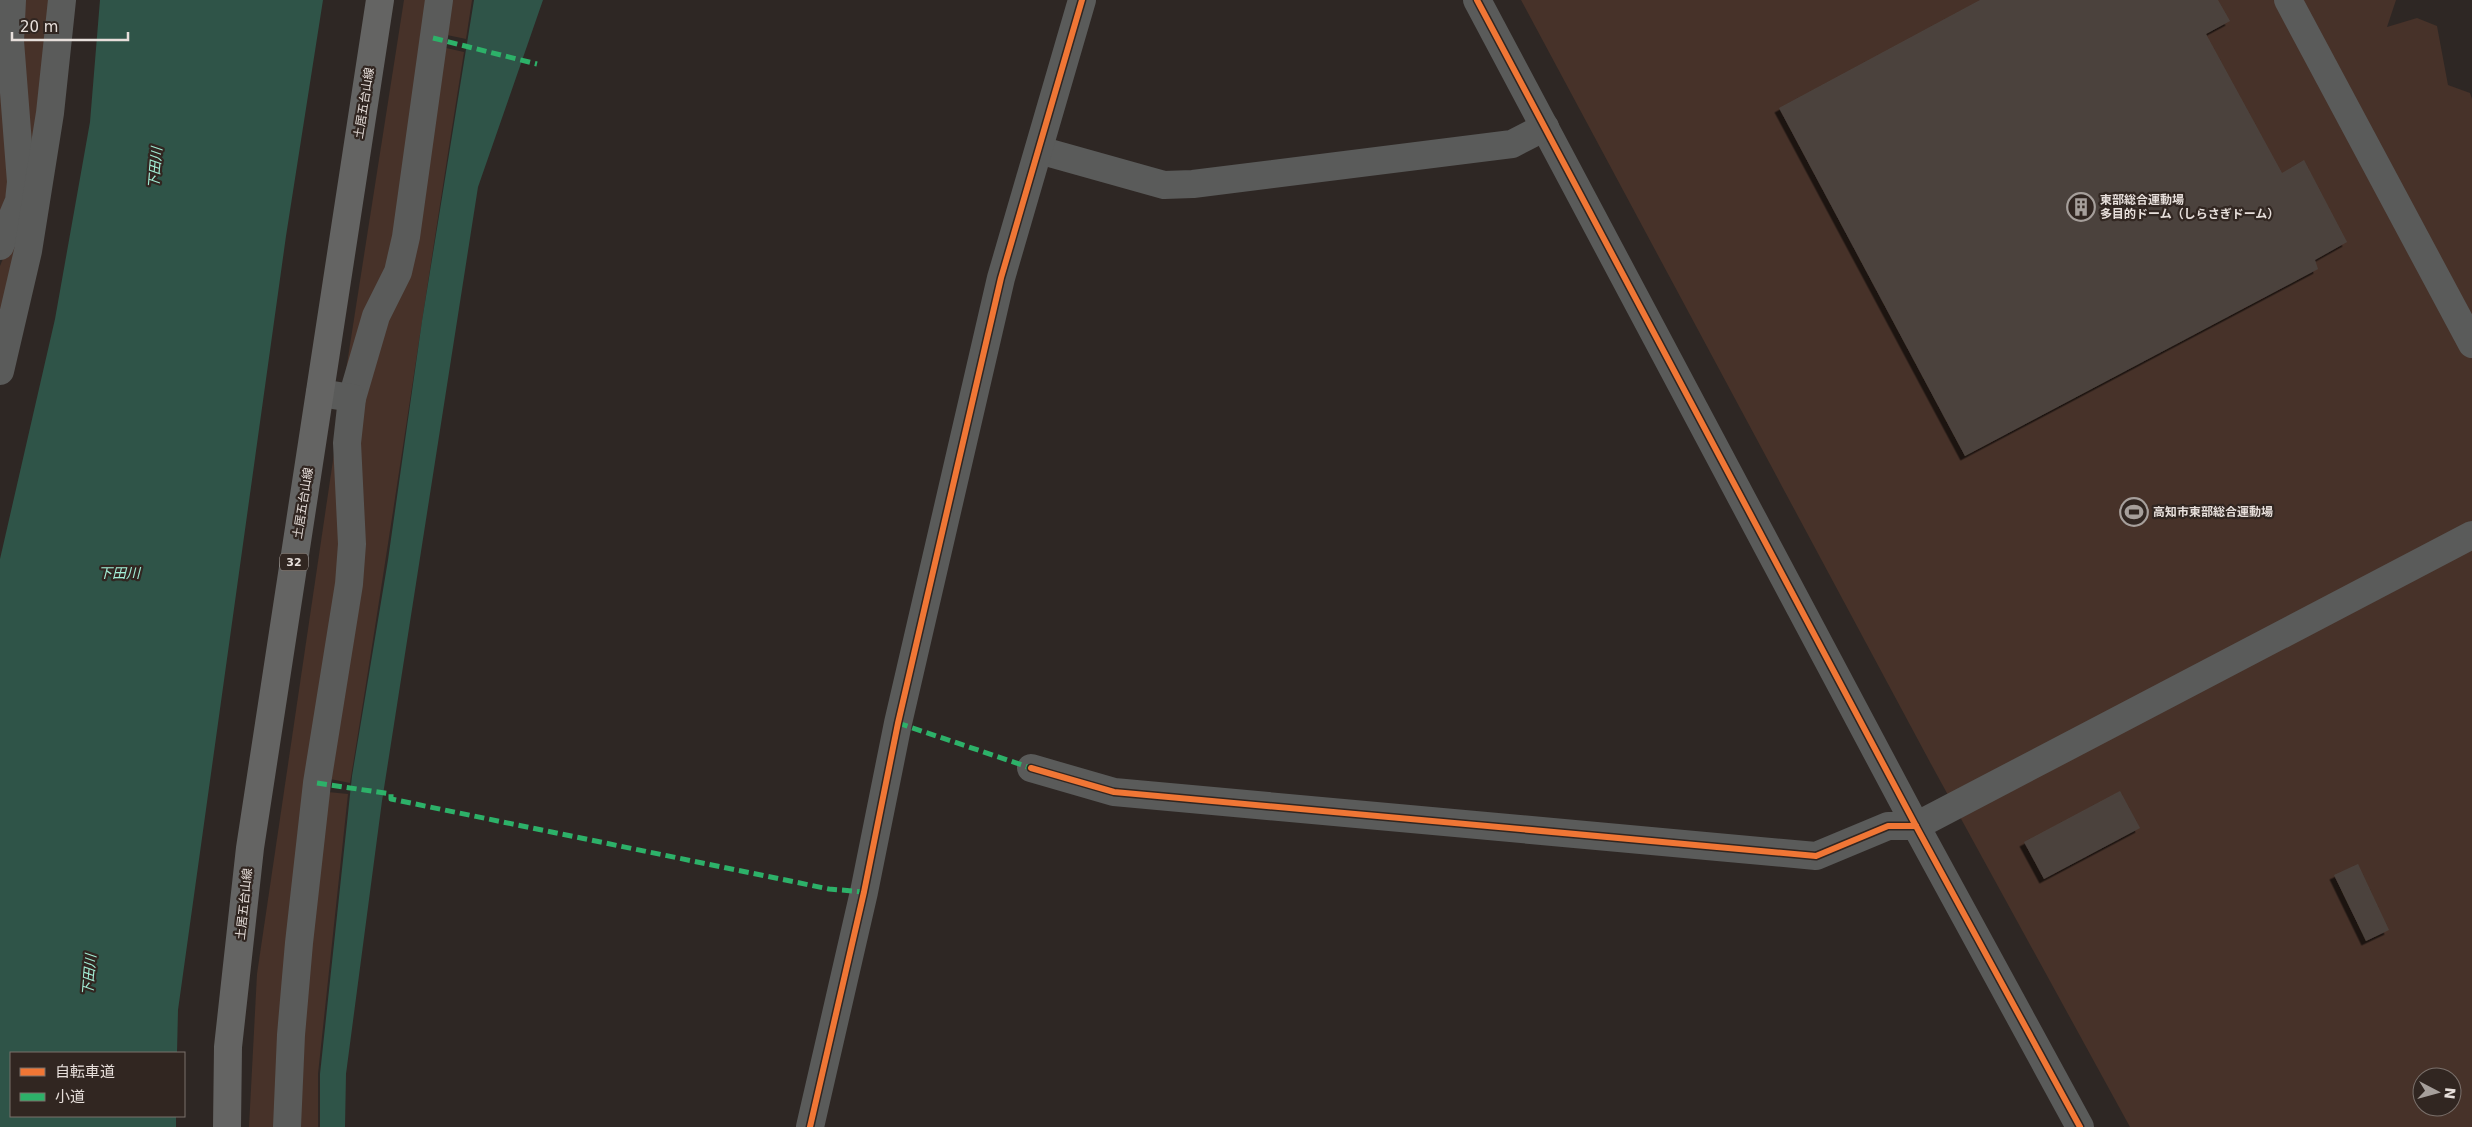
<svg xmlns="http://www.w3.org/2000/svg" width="2472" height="1127" viewBox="0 0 2472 1127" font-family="'DejaVu Sans','Noto Sans JP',sans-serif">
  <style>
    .green { fill: #473229; fill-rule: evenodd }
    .water { fill: #2f5448 }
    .building { fill: #4c433e; filter: url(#shadow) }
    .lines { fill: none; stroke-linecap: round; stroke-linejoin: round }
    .minor { stroke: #5a5b5a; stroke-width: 28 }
    .major { stroke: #646463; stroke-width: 28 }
    .quiet { stroke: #2db169; stroke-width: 5; stroke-dasharray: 10 5; stroke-linecap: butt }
    .cycleway-casing { stroke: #312621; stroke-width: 9 }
    .cycleway { stroke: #f07635; stroke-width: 6 }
    .labels { text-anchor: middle; stroke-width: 4.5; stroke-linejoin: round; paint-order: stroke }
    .shield { fill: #312621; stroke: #b0a8a3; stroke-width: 1 }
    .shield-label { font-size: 11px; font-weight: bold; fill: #e7dfdb }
    .street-label { font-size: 12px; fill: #e7dfdb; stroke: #312621 }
    .poi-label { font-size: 12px; font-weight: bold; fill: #e7dfdb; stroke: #312621; text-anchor: start }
    .water-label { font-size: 14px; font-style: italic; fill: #a3eed6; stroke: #312621 }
  </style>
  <defs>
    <filter id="shadow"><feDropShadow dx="-4.5" dy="4.5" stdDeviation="0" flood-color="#0009"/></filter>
  </defs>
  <rect width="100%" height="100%" fill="#2e2724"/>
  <g class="green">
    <polygon points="0,0 12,169 0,222"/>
    <polygon points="19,0 51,0 32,169"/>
    <polygon points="404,0 430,0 393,243 382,282 344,383"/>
    <polygon points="447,0 472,0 466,39 447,35"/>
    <path d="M1521,0H2396L2387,27L2417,18L2437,26L2448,85L2470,93L2472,99V1127H2130L1931,764ZM2422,1077H2452V1107H2422Z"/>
    <path d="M446,48L464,52C425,295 390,540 350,783L330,779L354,465L363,396Z"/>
    <polygon points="24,208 0,331 0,266"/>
    <polygon points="340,413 344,523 282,1127 249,1127 257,974"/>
    <polygon points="328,792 348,794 318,1074 318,1127 293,1127"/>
  </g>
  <g class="water">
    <polygon points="100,0 323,0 286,236 178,1010 177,1053 11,1053 11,1116 176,1116 176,1127 0,1127 0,559 55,319 90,122"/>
    <polygon points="474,0 543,0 478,187 382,801 346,1074 345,1127 320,1127 320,1074 352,776 388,560 422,321"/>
  </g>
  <g class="building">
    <polygon points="1980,0 2218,0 2230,21 2206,34 2282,173 2304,160 2347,242 2315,260 2318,269 1965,456 1779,108"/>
    <polygon points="2120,791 2140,828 2044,879 2024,842"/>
    <polygon points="2358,864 2389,930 2366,941 2334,875"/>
  </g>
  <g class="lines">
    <g class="minor">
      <polyline points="1477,0 1916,826 2080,1127"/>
      <polyline points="2288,0 2472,344"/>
      <polyline points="1039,150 1164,185 1193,184 1512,144 1545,127"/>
      <polyline points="0,246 19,201 21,182 10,41 12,0"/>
      <polyline points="0,371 28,251 50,113 62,0"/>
      <polyline points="352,398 376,316 398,272 406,237 439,0"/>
      <polyline points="1031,768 1114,792 1816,856 1888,826 1916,826 2472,535"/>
      <polyline points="287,1127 291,1035 299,943 317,783 349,584 352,544 347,443 352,398 320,393"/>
      <polyline points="810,1127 864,892 898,723 1001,278 1082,0"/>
    </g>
    <polyline class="major" points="227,1127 228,1047 250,848 380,0"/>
    <g class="quiet">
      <polyline points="433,38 537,64"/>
      <polyline points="898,723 1031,768"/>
      <polyline points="317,783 391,794 391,799 829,889 864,892"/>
    </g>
    <defs>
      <g id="cycleway">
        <polyline points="1477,0 1916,826 2080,1127"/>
        <polyline points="1031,768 1114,792 1816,856 1888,826 1916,826"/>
        <polyline points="810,1127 864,892 898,723 1001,278 1082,0"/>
      </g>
    </defs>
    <use href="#cycleway" class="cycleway-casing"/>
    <use href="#cycleway" class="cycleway"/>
  </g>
  <defs>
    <symbol id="building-ring" viewBox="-11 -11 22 22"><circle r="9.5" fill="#312621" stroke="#a69f9b" stroke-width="1.5"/><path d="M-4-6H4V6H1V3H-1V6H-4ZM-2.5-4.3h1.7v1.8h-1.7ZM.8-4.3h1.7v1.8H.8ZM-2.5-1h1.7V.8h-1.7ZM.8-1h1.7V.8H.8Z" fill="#a69f9b"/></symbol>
    <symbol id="stadium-ring" viewBox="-11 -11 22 22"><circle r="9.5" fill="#312621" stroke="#a69f9b" stroke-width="1.5"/><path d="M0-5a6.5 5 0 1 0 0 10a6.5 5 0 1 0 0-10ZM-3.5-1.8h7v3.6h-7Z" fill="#a69f9b"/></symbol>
  </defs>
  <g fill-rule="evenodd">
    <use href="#building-ring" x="2065" y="191" width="32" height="32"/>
    <use href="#stadium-ring" x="2118" y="496" width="32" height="32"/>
  </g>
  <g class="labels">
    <rect class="shield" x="280" y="553.5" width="28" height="17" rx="4"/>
    <g class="shield-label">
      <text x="294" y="566">32</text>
    </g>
    <g class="street-label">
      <text transform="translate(364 103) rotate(-81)" y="4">土居五台山線</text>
      <text transform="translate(303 503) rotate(-81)" y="4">土居五台山線</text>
      <text transform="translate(244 904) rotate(-84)" y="4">土居五台山線</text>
    </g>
    <g class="poi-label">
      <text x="2100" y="204">東部総合運動場<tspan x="2100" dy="14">多目的ドーム（しらさぎドーム）</tspan></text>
      <text x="2153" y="516">高知市東部総合運動場</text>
    </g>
    <g class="water-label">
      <text transform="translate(155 168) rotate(-85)" y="5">下田川</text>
      <text x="119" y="578">下田川</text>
      <text transform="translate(89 975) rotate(-85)" y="5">下田川</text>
    </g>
  </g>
  <rect x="10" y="1052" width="175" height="65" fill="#312621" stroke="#7a706b"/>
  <rect x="20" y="1068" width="25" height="8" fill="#f07635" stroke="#7a706b"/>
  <text x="55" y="1077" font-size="15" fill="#e7dfdb">自転車道</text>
  <rect x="20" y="1093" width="25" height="8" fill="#2db169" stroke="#7a706b"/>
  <text x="55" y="1102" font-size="15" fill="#e7dfdb">小道</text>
  <g transform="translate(2437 1092) rotate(96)"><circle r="24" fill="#312621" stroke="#7a706b"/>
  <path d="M0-4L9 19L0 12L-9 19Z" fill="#a69f9b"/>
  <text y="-8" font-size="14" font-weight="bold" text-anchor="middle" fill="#e7dfdb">N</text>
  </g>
  <path d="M12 32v8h116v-8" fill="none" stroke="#e7dfdb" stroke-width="2.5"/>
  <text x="20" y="32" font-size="15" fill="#e7dfdb" stroke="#312621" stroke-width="4" paint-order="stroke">20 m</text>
</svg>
